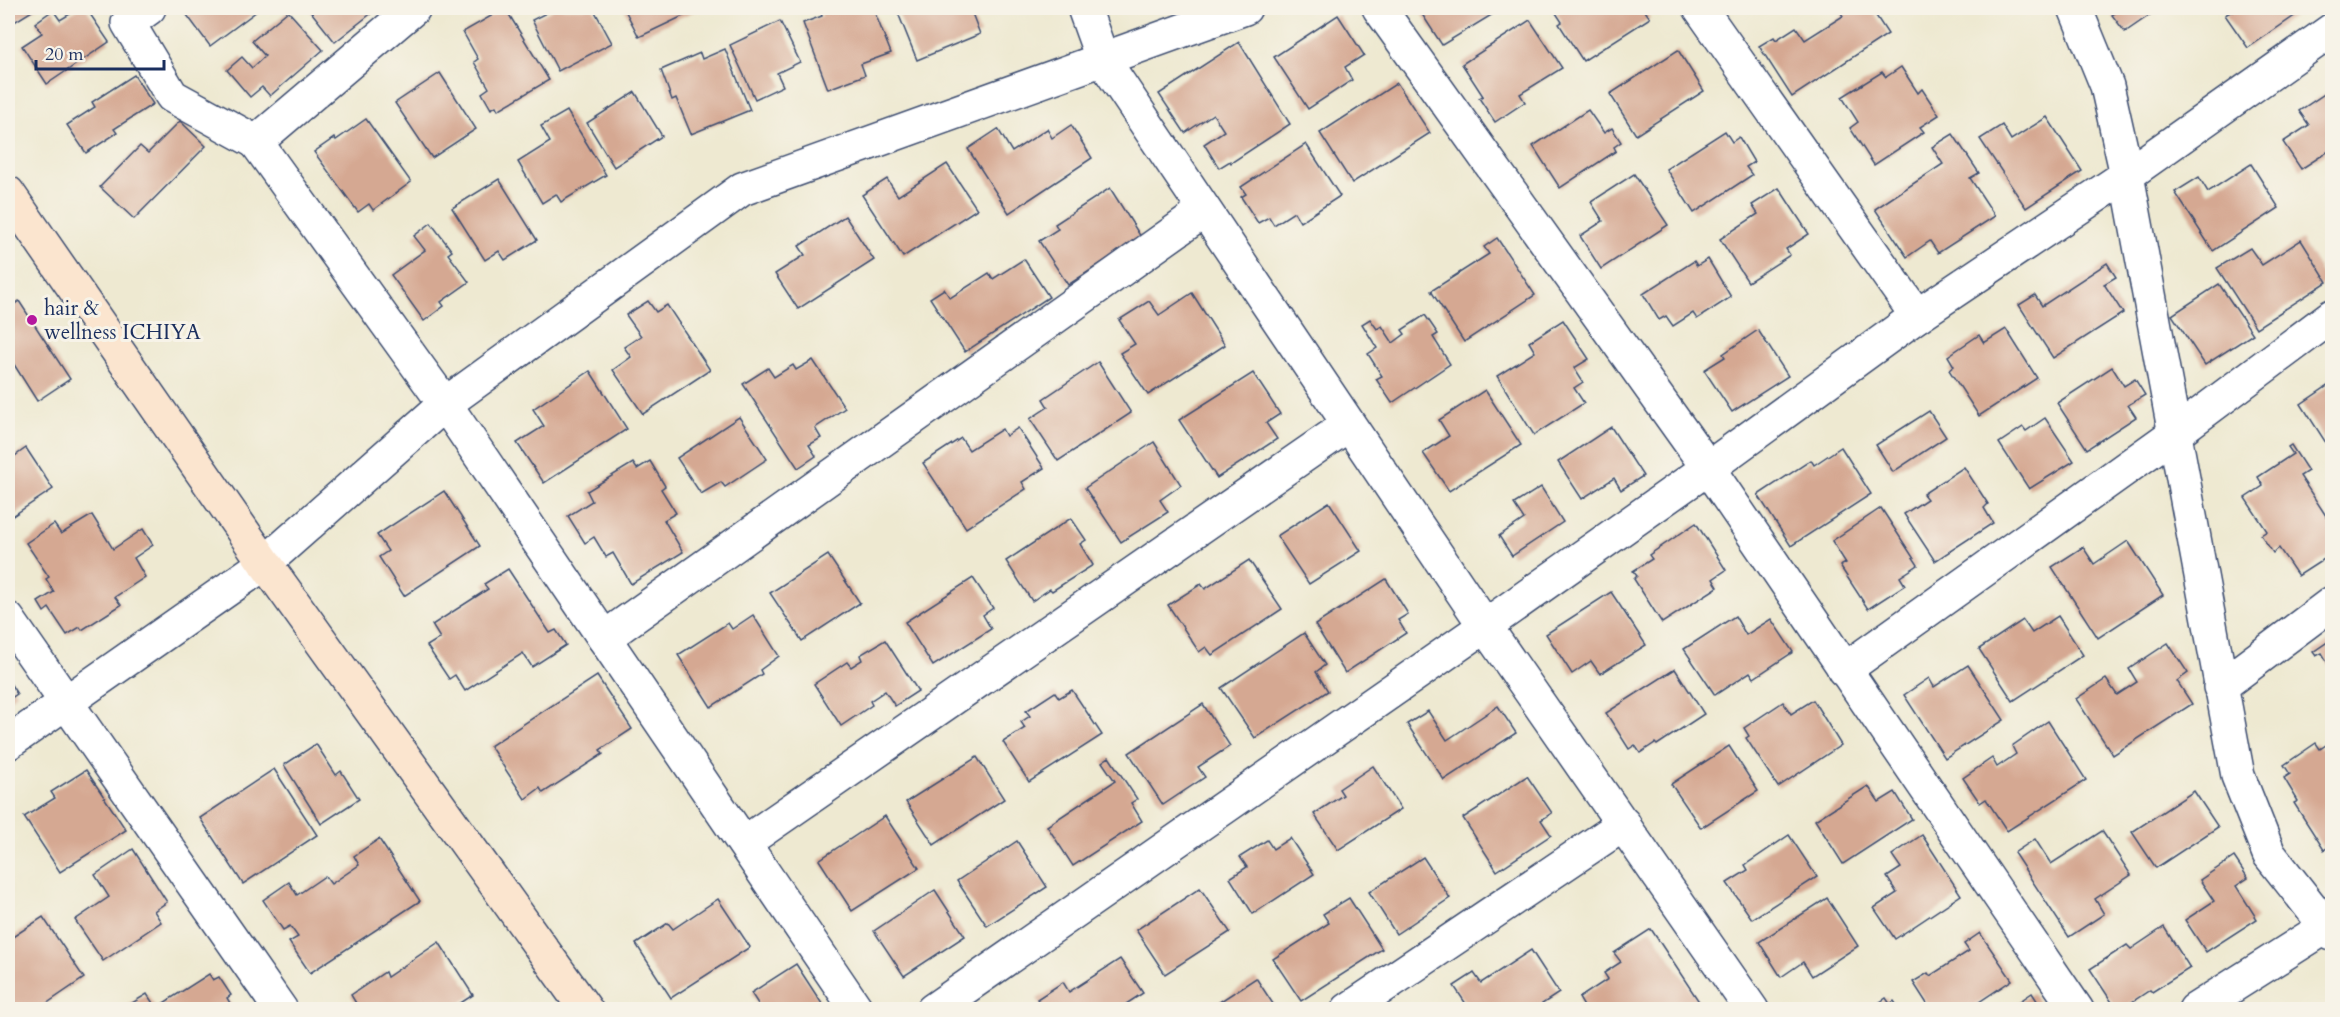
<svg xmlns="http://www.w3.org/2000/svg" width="2340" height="1017" viewBox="0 0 2340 1017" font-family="Cardo,serif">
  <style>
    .building { fill: #d5a892 }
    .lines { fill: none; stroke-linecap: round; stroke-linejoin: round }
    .street-casing { stroke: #3b4b6f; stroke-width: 36 }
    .secondary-casing { stroke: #3b4b6f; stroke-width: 36 }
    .street { stroke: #fff; stroke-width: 33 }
    .secondary { stroke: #fbe5cf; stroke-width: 33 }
    .poi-dot { fill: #b5179e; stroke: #f7f3e8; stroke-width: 2 }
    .labels { text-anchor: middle; stroke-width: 6; stroke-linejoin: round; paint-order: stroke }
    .poi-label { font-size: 21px; fill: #1b2f5e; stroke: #f7f3e8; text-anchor: start }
  </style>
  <rect width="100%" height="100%" fill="#f7f3e8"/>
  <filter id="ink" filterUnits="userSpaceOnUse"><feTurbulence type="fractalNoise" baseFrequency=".0167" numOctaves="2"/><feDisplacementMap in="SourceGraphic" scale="12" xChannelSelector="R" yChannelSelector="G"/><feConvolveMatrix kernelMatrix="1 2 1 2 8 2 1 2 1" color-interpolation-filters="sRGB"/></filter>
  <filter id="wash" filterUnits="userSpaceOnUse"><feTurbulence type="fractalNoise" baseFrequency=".008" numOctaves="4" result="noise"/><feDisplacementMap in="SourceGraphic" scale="24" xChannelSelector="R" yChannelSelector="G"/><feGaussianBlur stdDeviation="1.35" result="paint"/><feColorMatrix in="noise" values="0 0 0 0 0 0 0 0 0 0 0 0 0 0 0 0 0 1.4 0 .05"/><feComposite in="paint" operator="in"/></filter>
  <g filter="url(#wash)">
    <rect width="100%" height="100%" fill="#eee9d1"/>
    <g id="blocks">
      <g class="building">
        <polygon points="8,8 37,8 8,26"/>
        <polygon points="80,8 86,8 109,42 47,84 22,46 42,33 35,23 53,10 60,20"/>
        <polygon points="189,8 261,8 210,46 184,11"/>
        <polygon points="308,8 378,8 335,42"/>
        <polygon points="505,8 549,80 498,110 496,106 491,109 482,93 489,88 474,62 478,59 463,32"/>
        <polygon points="556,8 593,8 612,43 558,71 532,20"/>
        <polygon points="624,8 700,8 639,37"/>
        <polygon points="820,8 873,8 891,53 861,64 865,75 828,89 803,23 822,16"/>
        <polygon points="896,8 970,8 980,34 917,60"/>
        <polygon points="1418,8 1503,8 1442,45"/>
        <polygon points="1565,8 1643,8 1650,18 1583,61 1559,24 1562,22 1556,13"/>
        <polygon points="1838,8 1871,8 1888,34 1792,97 1759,46 1774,37 1776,40 1796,27 1805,40 1843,16"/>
        <polygon points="2116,8 2160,8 2125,32 2112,15 2118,11"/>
        <polygon points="2237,8 2306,8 2248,48 2225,15"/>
        <polygon points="288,11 323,50 270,96 262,87 250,97 227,70 242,57 252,68 265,56 252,41"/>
        <polygon points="1338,15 1364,55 1345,67 1352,80 1308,109 1274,57"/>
        <polygon points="1530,20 1562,68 1520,94 1525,102 1495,122 1479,98 1483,96 1462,64"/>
        <polygon points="780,21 800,62 777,73 783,86 755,99 730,45"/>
        <polygon points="1239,42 1290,124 1231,163 1230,161 1219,168 1204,144 1224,131 1213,114 1185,133 1159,94"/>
        <polygon points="725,49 750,110 691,134 676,98 672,100 661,70 700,53 702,59"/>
        <polygon points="1678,50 1704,91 1636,135 1610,94"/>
        <polygon points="1901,67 1918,93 1922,89 1939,115 1920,127 1924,132 1874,165 1850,128 1858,122 1842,97 1882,72 1886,77"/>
        <polygon points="440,73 476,129 432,158 395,103"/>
        <polygon points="134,75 153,104 114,129 117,133 86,153 67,125 95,107 92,102"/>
        <polygon points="1397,83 1430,133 1352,183 1320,133"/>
        <polygon points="2332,89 2332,149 2301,169 2283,142 2309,125 2299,111"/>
        <polygon points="635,92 662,136 614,167 587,123"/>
        <polygon points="1588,110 1604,133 1612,128 1621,142 1614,147 1616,151 1560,188 1533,146"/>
        <polygon points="567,111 606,175 561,202 556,194 542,203 518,162 550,142 541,126"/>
        <polygon points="2047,117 2082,171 2026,208 1980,139 2002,125 2011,140"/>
        <polygon points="366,119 411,182 373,210 369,204 358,212 314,152 334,138 336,140"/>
        <polygon points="180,121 206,146 134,219 100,187 140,146 148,153"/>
        <polygon points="1071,125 1092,158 1009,213 968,149 998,129 1012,152 1047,129 1052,138"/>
        <polygon points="1725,131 1732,142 1739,137 1754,162 1746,167 1752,175 1694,213 1666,169"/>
        <polygon points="1953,134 1979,173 1970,178 1995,216 1938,253 1930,241 1907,257 1875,209 1943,164 1932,147"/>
        <polygon points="1306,144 1340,196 1300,222 1294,212 1274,225 1269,217 1258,223 1241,197 1246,194 1241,187"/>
        <polygon points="947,164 977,209 903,257 862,195 887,179 898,196"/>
        <polygon points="2251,164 2279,208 2213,251 2175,192 2199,177 2208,192"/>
        <polygon points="1634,174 1668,225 1601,269 1580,236 1603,221 1591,202"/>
        <polygon points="499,179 537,240 505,260 499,251 485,260 452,208"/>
        <polygon points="1110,188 1141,237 1068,285 1039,241 1058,229 1055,224"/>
        <polygon points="1779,188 1809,234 1786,249 1790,255 1748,282 1720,239 1758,214 1752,205"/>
        <polygon points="845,216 874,260 798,309 775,274 805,255 799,246"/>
        <polygon points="431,223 452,251 448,254 469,282 441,302 444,306 424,321 391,275 425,250 414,236"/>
        <polygon points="1497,238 1535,295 1464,342 1431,291 1489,254 1484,247"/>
        <polygon points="2301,240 2327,282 2256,328 2217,268 2250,248 2262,265"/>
        <polygon points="1024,259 1049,297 965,352 930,298 944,289 950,298 989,273 993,279"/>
        <polygon points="1708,259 1731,297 1697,319 1693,313 1673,326 1666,316 1659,320 1643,294 1694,261 1697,266"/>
        <polygon points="2107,263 2116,277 2104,284 2123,313 2053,358 2019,305 2035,295 2042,306"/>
        <polygon points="2219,284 2253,334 2205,365 2172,315"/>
        <polygon points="1192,293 1225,345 1148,395 1120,353 1135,344 1119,320 1149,301 1159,315"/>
        <polygon points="19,301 70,379 37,401 8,355 8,309"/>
        <polygon points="648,301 656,312 667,305 710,370 643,414 613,370 631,357 624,347 641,336 626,315"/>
        <polygon points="1425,315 1438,334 1433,337 1450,364 1392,403 1376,379 1382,376 1368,354 1377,348 1362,324 1370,319 1377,329 1382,326 1393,343 1405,334 1402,330"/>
        <polygon points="1563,320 1589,359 1574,368 1583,382 1574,388 1584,403 1534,435 1497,376 1535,352 1529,342"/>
        <polygon points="2006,329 2037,378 1979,416 1949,370 1954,366 1948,356 1979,335 1984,343"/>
        <polygon points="1758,330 1788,376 1732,412 1704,370 1725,357 1723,354"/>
        <polygon points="813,360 845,408 815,428 821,438 809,445 816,456 798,468 743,384 768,368 774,377 793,365 796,370"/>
        <polygon points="1098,362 1131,413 1058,461 1030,419 1048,407 1043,399"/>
        <polygon points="2112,367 2124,386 2135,379 2145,395 2128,405 2136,417 2087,449 2057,403"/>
        <polygon points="590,371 627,429 544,483 517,443 544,426 533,409"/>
        <polygon points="1253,373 1280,414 1266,423 1277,439 1217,478 1179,420"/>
        <polygon points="2332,383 2332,438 2326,443 2301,404"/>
        <polygon points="1485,390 1521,445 1449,491 1423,453 1449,436 1439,420"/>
        <polygon points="1929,411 1946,437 1893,472 1876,445"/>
        <polygon points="739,417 767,459 725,487 721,482 701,494 677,458"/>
        <polygon points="2045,418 2074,461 2029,489 1999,443 2023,427 2026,431"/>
        <polygon points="1611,427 1643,476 1621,490 1614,478 1582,499 1558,462"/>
        <polygon points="1018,428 1044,468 1022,482 1026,489 966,528 923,463 961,438 969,450 1002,429 1006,436"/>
        <polygon points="1154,442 1181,485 1160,500 1168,512 1121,542 1085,488"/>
        <polygon points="2291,445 2308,471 2300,476 2332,525 2332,554 2298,576 2279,548 2273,553 2261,535 2267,531 2245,498 2263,486 2258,477 2293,454 2288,447"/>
        <polygon points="1841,447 1871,494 1791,546 1758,495 1811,460 1814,465"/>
        <polygon points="26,448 53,489 8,519 8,461"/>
        <polygon points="650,461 665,486 661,489 676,513 664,520 683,552 631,584 613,553 606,557 594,537 585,543 568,516 592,501 587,491 633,463 637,469"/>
        <polygon points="1964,467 1988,504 1984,508 1993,523 1935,561 1904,514 1927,499 1923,494"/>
        <polygon points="1541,487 1563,522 1512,556 1499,536 1524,519 1514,504"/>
        <polygon points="444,491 480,546 404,596 379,557 388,551 377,535"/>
        <polygon points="1329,502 1361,551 1309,584 1277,536"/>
        <polygon points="1881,508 1918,565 1900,577 1905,585 1868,609 1840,566 1846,563 1832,541"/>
        <polygon points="92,515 113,549 143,529 153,545 134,558 145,577 115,597 121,605 82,630 80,627 67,635 49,608 44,612 38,602 54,592 46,579 49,577 26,543 54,524 61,534"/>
        <polygon points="1071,518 1086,540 1080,544 1093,565 1052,591 1050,589 1032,601 1006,561"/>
        <polygon points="1696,523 1726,570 1713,579 1718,587 1662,623 1634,579 1637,576 1633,571 1652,559 1649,555"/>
        <polygon points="2128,541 2163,595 2098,638 2052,567 2083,547 2094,564"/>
        <polygon points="828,555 860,603 802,641 770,593"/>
        <polygon points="1249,560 1282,609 1212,655 1206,647 1199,652 1168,605 1201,584 1205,589"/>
        <polygon points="508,569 550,633 556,630 566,645 532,667 523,653 465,691 455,675 449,679 427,646 440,638 432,625 488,589 484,584"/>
        <polygon points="973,578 993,608 983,615 991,629 933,666 905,622"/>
        <polygon points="1386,579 1408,614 1398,620 1406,633 1345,673 1315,625"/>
        <polygon points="1611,592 1646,645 1600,674 1591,661 1572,674 1546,634"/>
        <polygon points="753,615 779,656 760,670 762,674 711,707 678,655 728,623 732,629"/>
        <polygon points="1735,616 1746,635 1771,619 1793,652 1754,678 1750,672 1715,695 1684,649"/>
        <polygon points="2058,616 2083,655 2013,701 1979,649 2023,620 2032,633"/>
        <polygon points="1304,633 1325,665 1316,672 1328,691 1255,738 1221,688"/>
        <polygon points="2332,639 2332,670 2322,653 2316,656 2313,652"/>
        <polygon points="885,640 918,691 895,706 885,691 870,701 872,705 841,726 814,684 847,662 851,667 862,660 860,655"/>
        <polygon points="2168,643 2188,673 2177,681 2192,704 2113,755 2076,699 2106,679 2117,695 2137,682 2129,669"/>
        <polygon points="1968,665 2004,720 1945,758 1904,695 1929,678 1934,687"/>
        <polygon points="1675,669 1704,714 1657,745 1655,743 1640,753 1635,745 1629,749 1606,713"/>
        <polygon points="597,676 632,729 600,750 603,754 543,793 540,788 525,799 490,746"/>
        <polygon points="8,680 17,694 8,700"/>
        <polygon points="1072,690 1102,735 1029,782 1003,742 1025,728 1021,722 1030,716 1026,711 1055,692 1059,698"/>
        <polygon points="1813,700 1841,745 1778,787 1746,738 1749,736 1744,728 1783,702 1791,714"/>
        <polygon points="1203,704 1230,746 1198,767 1205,777 1163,805 1129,753"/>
        <polygon points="1498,706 1516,733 1444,780 1407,724 1428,711 1447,740"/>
        <polygon points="2048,721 2086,780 2007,831 1986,799 1980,803 1963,778 1992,758 1997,767 2016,754 2012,746"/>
        <polygon points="2332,741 2332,844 2324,850 2294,803 2298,801 2284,778 2290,774 2284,765 2316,743 2320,749"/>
        <polygon points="316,744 336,775 341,771 359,799 321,824 284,765"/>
        <polygon points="1729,746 1758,791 1701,828 1671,784"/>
        <polygon points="977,757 1004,799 934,845 906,802"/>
        <polygon points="1109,757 1137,799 1131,803 1142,821 1073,866 1047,826 1115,781 1102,762"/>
        <polygon points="1373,766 1401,809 1338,850 1314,814 1343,795 1339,789"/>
        <polygon points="274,769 317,835 243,884 200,818"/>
        <polygon points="86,770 126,830 60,872 24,817 55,798 51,792"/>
        <polygon points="1527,776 1552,813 1541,820 1551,835 1497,871 1463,818"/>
        <polygon points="1868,786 1879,802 1895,792 1912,819 1843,864 1815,820"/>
        <polygon points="2194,791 2218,827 2156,868 2132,832"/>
        <polygon points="885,816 919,868 852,911 819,860"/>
        <polygon points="2102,831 2131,875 2095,899 2104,914 2069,937 2014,853 2035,839 2051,864"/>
        <polygon points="1789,835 1817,877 1752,919 1727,883 1748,870 1745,865"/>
        <polygon points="1922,835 1961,895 1895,939 1874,908 1897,893 1887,877 1901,868 1892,855"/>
        <polygon points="1290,838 1314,874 1253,914 1230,878 1247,867 1240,857 1267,840 1273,849"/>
        <polygon points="379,839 420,901 310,973 289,942 298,937 290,926 283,930 263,900 289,882 297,895 325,876 331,884 359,865 354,856"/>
        <polygon points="1017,841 1047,887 987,926 957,881"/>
        <polygon points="133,849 167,902 154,911 161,922 103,961 75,920 109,897 95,875"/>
        <polygon points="1423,857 1450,898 1396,934 1369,892"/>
        <polygon points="2234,857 2248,878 2236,886 2257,919 2206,952 2185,920 2214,901 2200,880"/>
        <polygon points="1200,888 1230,932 1165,974 1136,930"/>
        <polygon points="935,890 965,936 904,976 874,931"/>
        <polygon points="1349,898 1382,949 1301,1001 1273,959 1329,923 1323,914"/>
        <polygon points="1827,898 1858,946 1812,976 1803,962 1781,977 1759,942"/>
        <polygon points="718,899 750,947 671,998 636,944 668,923 673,929"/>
        <polygon points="43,917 84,978 37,1010 8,1010 8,940"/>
        <polygon points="2164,927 2190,968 2152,992 2150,990 2120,1010 2117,1010 2090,969 2127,945 2131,949"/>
        <polygon points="1651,929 1700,1003 1689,1010 1586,1010 1579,998 1608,979 1604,973 1621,962 1614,953"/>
        <polygon points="1980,933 2012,980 1967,1010 1931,1010 1913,982 1928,973 1930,976 1969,951 1964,944"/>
        <polygon points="439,942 473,995 450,1010 360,1010 351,995 385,972 387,977"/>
        <polygon points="1531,950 1559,993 1533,1010 1470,1010 1454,986 1474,973 1481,983"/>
        <polygon points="1120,959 1143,993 1117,1010 1044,1010 1037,999 1063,982 1069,992"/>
        <polygon points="796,964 826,1010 762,1010 751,993"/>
        <polygon points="209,974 213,980 219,977 231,995 227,998 234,1010 129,1010 127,1006 147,994 156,1008"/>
        <polygon points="1256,978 1277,1010 1207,1010"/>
        <polygon points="2032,993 2043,1010 2007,1010"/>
        <polygon points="1886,998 1890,1004 1894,1001 1900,1010 1868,1010"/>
      </g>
    </g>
  </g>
  <g filter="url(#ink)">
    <use href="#blocks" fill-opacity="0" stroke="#3b4b6f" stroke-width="1.5"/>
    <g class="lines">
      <defs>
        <g id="street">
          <polyline points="149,8 128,23 172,96 256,142"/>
          <polyline points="414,8 256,142 445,404 857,1010"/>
          <polyline points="1084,8 1102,58 1485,626 1752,1010"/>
          <polyline points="1379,8 1708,468 2077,1010"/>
          <polyline points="1700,8 1917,316"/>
          <polyline points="2075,8 2107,86 2127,175 2238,776 2269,854 2332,934"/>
          <polyline points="8,619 281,1010"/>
          <polyline points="604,638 1204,211"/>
          <polyline points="1844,670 2174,434 2332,316"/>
          <polyline points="2220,687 2332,603"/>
          <polyline points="8,743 265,563 445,404 742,189 1245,8"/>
          <polyline points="744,843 1348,425"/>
          <polyline points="933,1010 1485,626 1708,468 1917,316 2127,175 2332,30"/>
          <polyline points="1348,1010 1624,824"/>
          <polyline points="2195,1010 2332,923"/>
        </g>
        <polyline id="secondary" points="8,193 265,563 586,1010"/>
      </defs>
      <use href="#street" class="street-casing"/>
      <use href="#secondary" class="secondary-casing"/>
      <use href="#street" class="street"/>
      <use href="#secondary" class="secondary"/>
    </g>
  </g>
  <circle class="poi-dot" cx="32" cy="320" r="6"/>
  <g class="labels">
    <g class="poi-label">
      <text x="44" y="315">hair &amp;<tspan x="44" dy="24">wellness ICHIYA</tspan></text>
    </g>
  </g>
  <rect width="2340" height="1017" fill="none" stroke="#f7f3e8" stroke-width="30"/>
  <path d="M36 60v9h128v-9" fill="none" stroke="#1b2f5e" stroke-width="3"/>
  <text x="45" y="60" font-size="18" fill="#1b2f5e" stroke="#f7f3e8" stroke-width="4.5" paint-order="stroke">20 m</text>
</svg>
